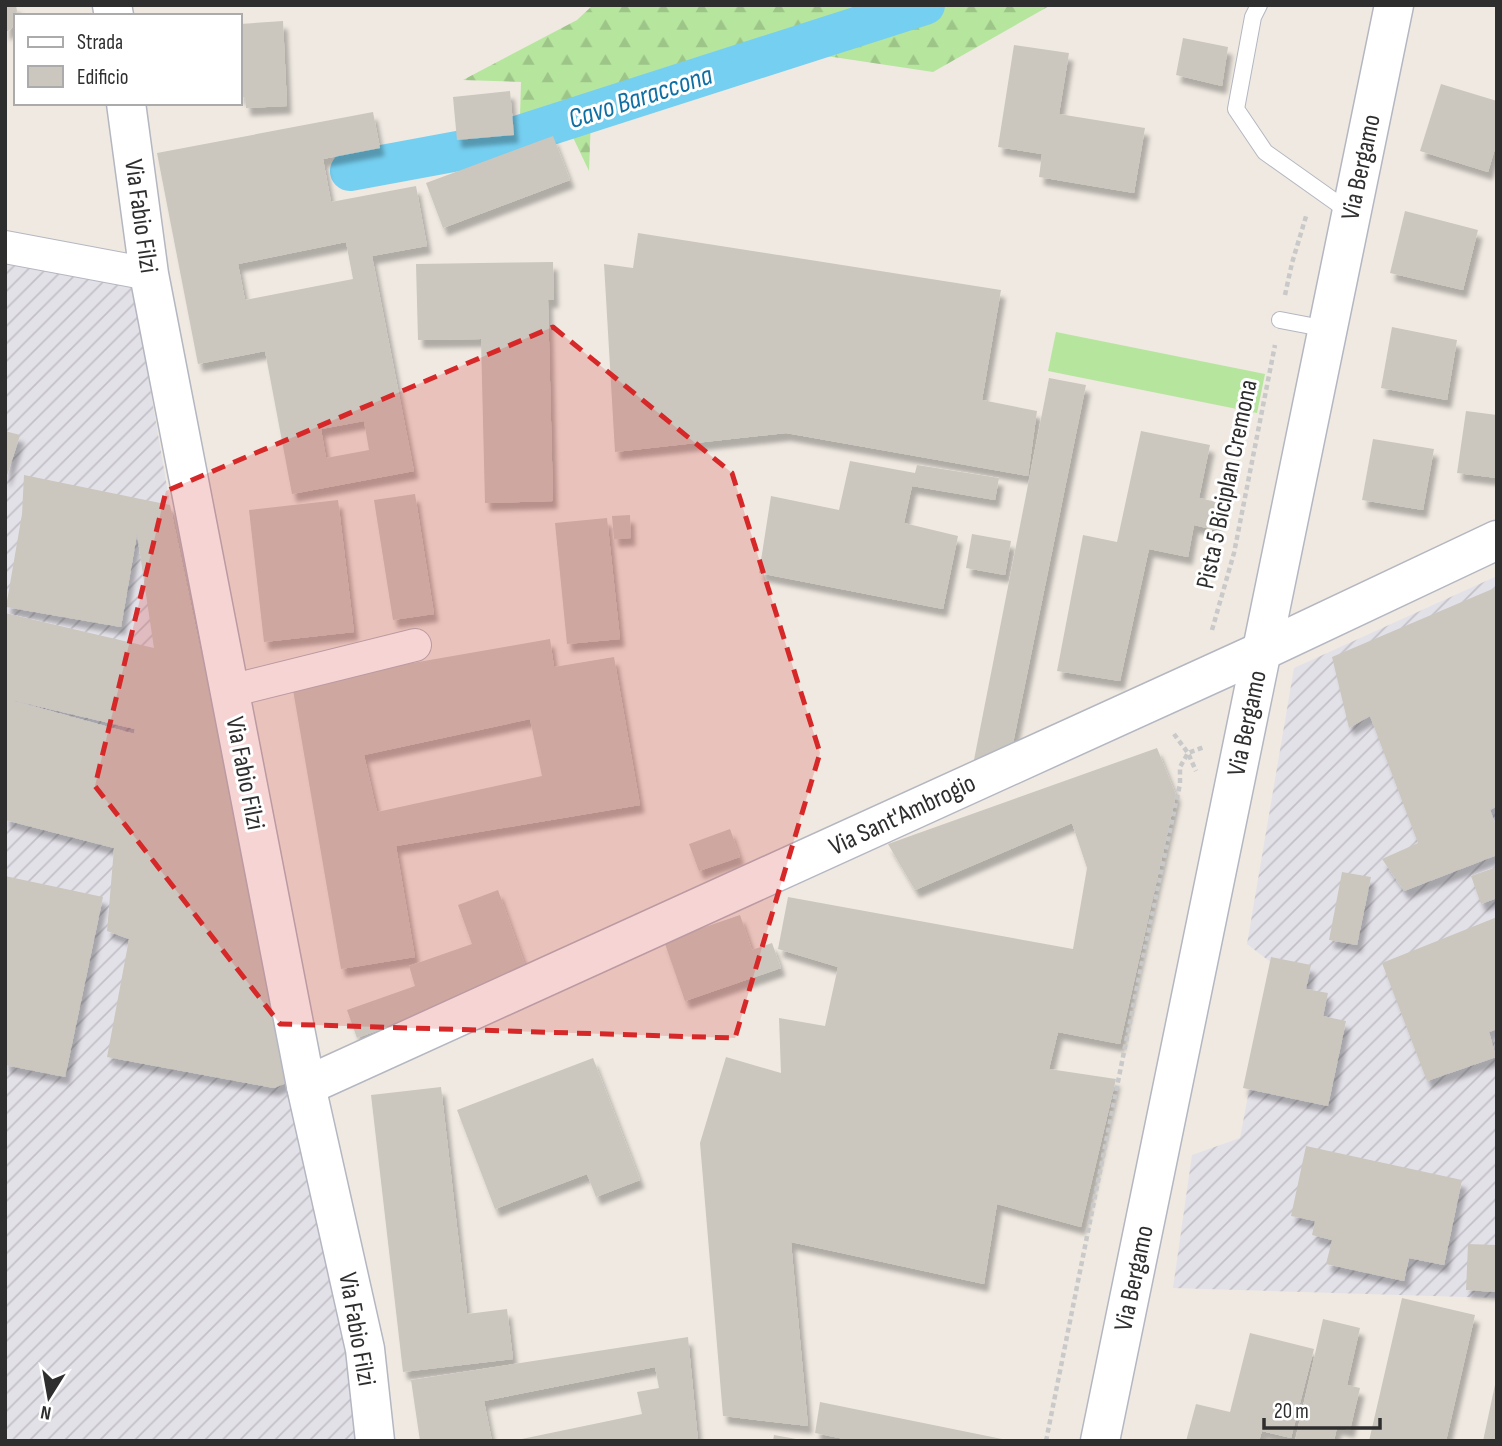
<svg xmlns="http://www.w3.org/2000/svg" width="1502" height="1446" viewBox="0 0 1502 1446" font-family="'Sofia Sans Condensed',sans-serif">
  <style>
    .industrial { fill: url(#industrial-furrows) }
    .grass { fill: #b6e59e }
    .forest { fill: url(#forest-firs) }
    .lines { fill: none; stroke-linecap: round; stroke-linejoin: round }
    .canal { stroke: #75cff0; stroke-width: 40 }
    .building { fill: #cbc7bf; fill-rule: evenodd; filter: url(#shadow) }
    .lane-casing { stroke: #b4b7c1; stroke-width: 18 }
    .street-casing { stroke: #b4b7c1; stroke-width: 34 }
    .secondary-casing { stroke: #b4b7c1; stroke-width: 41 }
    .path { stroke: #c9c9c9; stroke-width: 4.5; stroke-dasharray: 5 3.5; stroke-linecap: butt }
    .lane { stroke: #fff; stroke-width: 16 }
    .street { stroke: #fff; stroke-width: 32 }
    .secondary { stroke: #fff; stroke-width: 38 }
    .marked { fill: #d62828; fill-opacity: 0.2; stroke: #d62828; stroke-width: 5; stroke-dasharray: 14 9; stroke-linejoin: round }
    .labels { text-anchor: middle; stroke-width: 6; stroke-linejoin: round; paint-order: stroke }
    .street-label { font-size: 26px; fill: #2e2e2e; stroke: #fff }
    .water-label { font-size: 28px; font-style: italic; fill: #0d6fa3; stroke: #fff }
  </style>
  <defs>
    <pattern id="industrial-furrows" width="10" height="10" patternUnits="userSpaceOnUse" patternTransform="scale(1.75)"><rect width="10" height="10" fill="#e3e1e8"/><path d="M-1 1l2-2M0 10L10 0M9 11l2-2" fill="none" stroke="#c3c1c7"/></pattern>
    <pattern id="forest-firs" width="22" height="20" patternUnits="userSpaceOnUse" patternTransform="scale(1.75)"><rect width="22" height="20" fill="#b6e59e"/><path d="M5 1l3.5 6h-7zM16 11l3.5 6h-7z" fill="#9dc588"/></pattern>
    <filter id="shadow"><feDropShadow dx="4.5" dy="8" stdDeviation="2" flood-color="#0004"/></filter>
  </defs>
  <rect width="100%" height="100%" fill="#efe9e1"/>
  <g class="industrial">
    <polygon points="5,264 133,287 170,505 352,1376 359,1441 5,1441"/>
    <polygon points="1497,576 1497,1298 1173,1288 1192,1155 1240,1138 1273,964 1247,944 1294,668"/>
  </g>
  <polygon class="grass" points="1056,332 1265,374 1257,413 1048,371"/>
  <polygon class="forest" points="593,5 1051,5 933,72 820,55 591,118 589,171 558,106 520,117 521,82 463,80 577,20"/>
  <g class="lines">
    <polyline class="canal" points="350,171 485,146 925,5"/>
  </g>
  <g class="building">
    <polygon points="5,5 16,5 17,11 12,28 5,33"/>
    <polygon points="283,21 287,106 246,108 245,97 240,97 240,24"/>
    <polygon points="1183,38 1228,47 1222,86 1176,75"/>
    <polygon points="1014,45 1069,53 1059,114 1145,128 1134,193 1039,177 1042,154 998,147"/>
    <polygon points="1441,84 1497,101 1497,142 1488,172 1420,151"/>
    <polygon points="510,91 514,135 457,140 453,97"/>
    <path d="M373,112L380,148L323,159L331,202L416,186L427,246L372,256L414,471L292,494L265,351L198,364L157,153ZM346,242L353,279L245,300L238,264ZM364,421L369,450L326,458L321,429Z"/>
    <polygon points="553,136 570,180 443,228 426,183"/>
    <polygon points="1405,211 1478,230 1463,290 1390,273"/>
    <polygon points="638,233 1001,290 982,400 1037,411 1028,476 786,433 615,452 604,264 633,268"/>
    <polygon points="553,262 554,300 548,300 553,501 485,503 481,339 418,340 416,264"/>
    <polygon points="1392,327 1457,340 1447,400 1381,388"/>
    <polygon points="1049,378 1086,385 1011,753 972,770"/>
    <polygon points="1466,411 1497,415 1497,478 1457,473"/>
    <polygon points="5,431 20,435 6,479 5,479"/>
    <polygon points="1141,431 1210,445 1199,498 1221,503 1215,530 1194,525 1188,557 1149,549 1120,681 1057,671 1083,535 1117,542"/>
    <polygon points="1373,439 1434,449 1423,510 1362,500"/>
    <polygon points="850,461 915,473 917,465 999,478 995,500 912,486 904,523 958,536 943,609 759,573 771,496 839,510"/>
    <path d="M24,475L170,505L291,1081L274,1088L107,1057L129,939L107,931L114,848L5,820V613L154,648L137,534L121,627L6,607L22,514ZM11,700L135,729L134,734Z"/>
    <polygon points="415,494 434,614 393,620 374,500"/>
    <polygon points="338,500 354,632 264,642 249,510"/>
    <polygon points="630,515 631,538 614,539 612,516"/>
    <polygon points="607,518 620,639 567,644 555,523"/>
    <polygon points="972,534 1011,541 1005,575 966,568"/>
    <polygon points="1497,587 1497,806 1490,810 1497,828 1497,855 1404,891 1382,859 1418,843 1370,716 1349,728 1332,657"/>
    <path d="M550,639L554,667L614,657L640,805L396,846L415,957L341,969L292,684ZM530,719L542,776L377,812L364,755Z"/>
    <polygon points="1157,748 1176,795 1120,1044 1058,1032 1049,1069 1116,1079 1081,1227 997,1204 984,1284 791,1242 808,1426 723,1416 700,1143 726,1057 781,1073 779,1018 825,1026 838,967 778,949 788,897 1073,949 1087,868 1072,823 915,890 888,844"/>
    <polygon points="730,829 740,857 699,871 689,844"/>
    <polygon points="1497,867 1497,898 1481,904 1471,876"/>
    <polygon points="1342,872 1371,877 1357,945 1329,940"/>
    <polygon points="5,876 103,897 65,1077 5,1065"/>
    <polygon points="498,890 529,976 357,1038 347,1010 415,986 409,966 472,944 458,905"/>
    <polygon points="740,915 752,950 772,943 781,968 685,1001 664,941"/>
    <polygon points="1497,917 1497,1029 1489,1032 1496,1057 1427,1081 1382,963"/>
    <polygon points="1271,957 1311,965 1306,989 1328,993 1323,1016 1346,1021 1328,1106 1243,1088"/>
    <polygon points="593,1058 640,1180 596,1197 587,1174 495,1209 457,1110"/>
    <polygon points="441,1087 467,1314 507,1309 513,1359 403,1372 371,1095"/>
    <polygon points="1306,1146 1462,1180 1444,1265 1409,1258 1404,1281 1326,1264 1332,1240 1312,1235 1315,1221 1291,1216"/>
    <polygon points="1468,1244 1497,1245 1497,1292 1466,1290"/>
    <polygon points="1402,1298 1475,1315 1446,1441 1369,1441"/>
    <polygon points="1323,1319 1360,1328 1347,1385 1360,1388 1350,1430 1337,1427 1334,1441 1295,1441"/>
    <polygon points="1250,1333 1314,1349 1291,1438 1262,1431 1259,1441 1186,1441 1196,1404 1230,1412"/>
    <polygon points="688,1337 698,1441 512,1441 642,1414 637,1392 659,1388 655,1367 484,1401 492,1441 420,1441 411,1380"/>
    <polygon points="1496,1380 1497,1441 1483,1441"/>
    <polygon points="820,1402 1007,1440 1007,1441 854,1441 815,1433"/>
    <polygon points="774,1435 796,1439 796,1441 773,1441"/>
  </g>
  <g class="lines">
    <defs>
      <g id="lane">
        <polyline points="1259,5 1253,17 1236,109 1265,152 1351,213"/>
        <polyline points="1280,320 1327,329"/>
      </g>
      <g id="street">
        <polyline points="5,247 149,274"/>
        <polyline points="230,691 415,645"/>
      </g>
      <g id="secondary">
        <polyline points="112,5 114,16"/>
        <polyline points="126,103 149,274 306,1086 365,1349 375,1441"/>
        <polyline points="306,1086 1260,652 1497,540"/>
        <polyline points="1100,1441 1394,5"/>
      </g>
    </defs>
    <use href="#lane" class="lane-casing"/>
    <use href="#street" class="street-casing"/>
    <use href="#secondary" class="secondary-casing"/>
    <g class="path">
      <polyline points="1285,295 1292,263 1307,213"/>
      <polyline points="1212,630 1234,553 1275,345"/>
      <polyline points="1174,734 1188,753 1196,771"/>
      <polyline points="1046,1441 1142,962 1180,784 1180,767 1188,753 1204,747"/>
    </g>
    <use href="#lane" class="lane"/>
    <use href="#street" class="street"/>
    <use href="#secondary" class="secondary"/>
  </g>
  <path class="marked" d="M553,327L732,473L820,753L735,1038L280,1024L95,786L166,491Z"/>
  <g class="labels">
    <g class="street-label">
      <text transform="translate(1360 167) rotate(-78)" y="9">Via Bergamo</text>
      <text transform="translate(142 216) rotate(82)" y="9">Via Fabio Filzi</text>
      <text transform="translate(1226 484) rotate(-78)" y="9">Pista 5 Biciplan Cremona</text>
      <text transform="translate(1246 723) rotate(-78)" y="9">Via Bergamo</text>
      <text transform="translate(246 773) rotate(79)" y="9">Via Fabio Filzi</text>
      <text transform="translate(902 814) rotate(-25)" y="9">Via Sant'Ambrogio</text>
      <text transform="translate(1133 1278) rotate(-78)" y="9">Via Bergamo</text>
      <text transform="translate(358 1329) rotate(80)" y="9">Via Fabio Filzi</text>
    </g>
    <g class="water-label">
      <text transform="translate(640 96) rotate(-18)" y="10">Cavo Baraccona</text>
    </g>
  </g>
  <rect width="1502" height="1446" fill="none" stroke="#2e2e2e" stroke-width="14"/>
  <rect x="14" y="14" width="228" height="91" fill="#ffffff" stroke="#ababab" stroke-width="2"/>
  <rect x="28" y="37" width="35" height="10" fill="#ffffff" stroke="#ababab" stroke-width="2"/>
  <text x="77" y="49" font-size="21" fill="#2e2e2e">Strada</text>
  <rect x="28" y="66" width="35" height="21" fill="#cbc7bf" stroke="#ababab" stroke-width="2"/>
  <text x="77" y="84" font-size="21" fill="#2e2e2e">Edificio</text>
  <g transform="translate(49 1397) rotate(191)" stroke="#ffffff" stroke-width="5" paint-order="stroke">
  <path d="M0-5L12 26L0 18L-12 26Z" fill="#2e2e2e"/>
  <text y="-10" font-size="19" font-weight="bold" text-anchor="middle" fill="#2e2e2e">N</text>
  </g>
  <path d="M1264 1418v10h116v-10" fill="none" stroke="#2e2e2e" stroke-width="3.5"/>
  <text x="1274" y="1418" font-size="21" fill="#2e2e2e" stroke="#ffffff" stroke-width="5" paint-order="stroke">20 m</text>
</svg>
